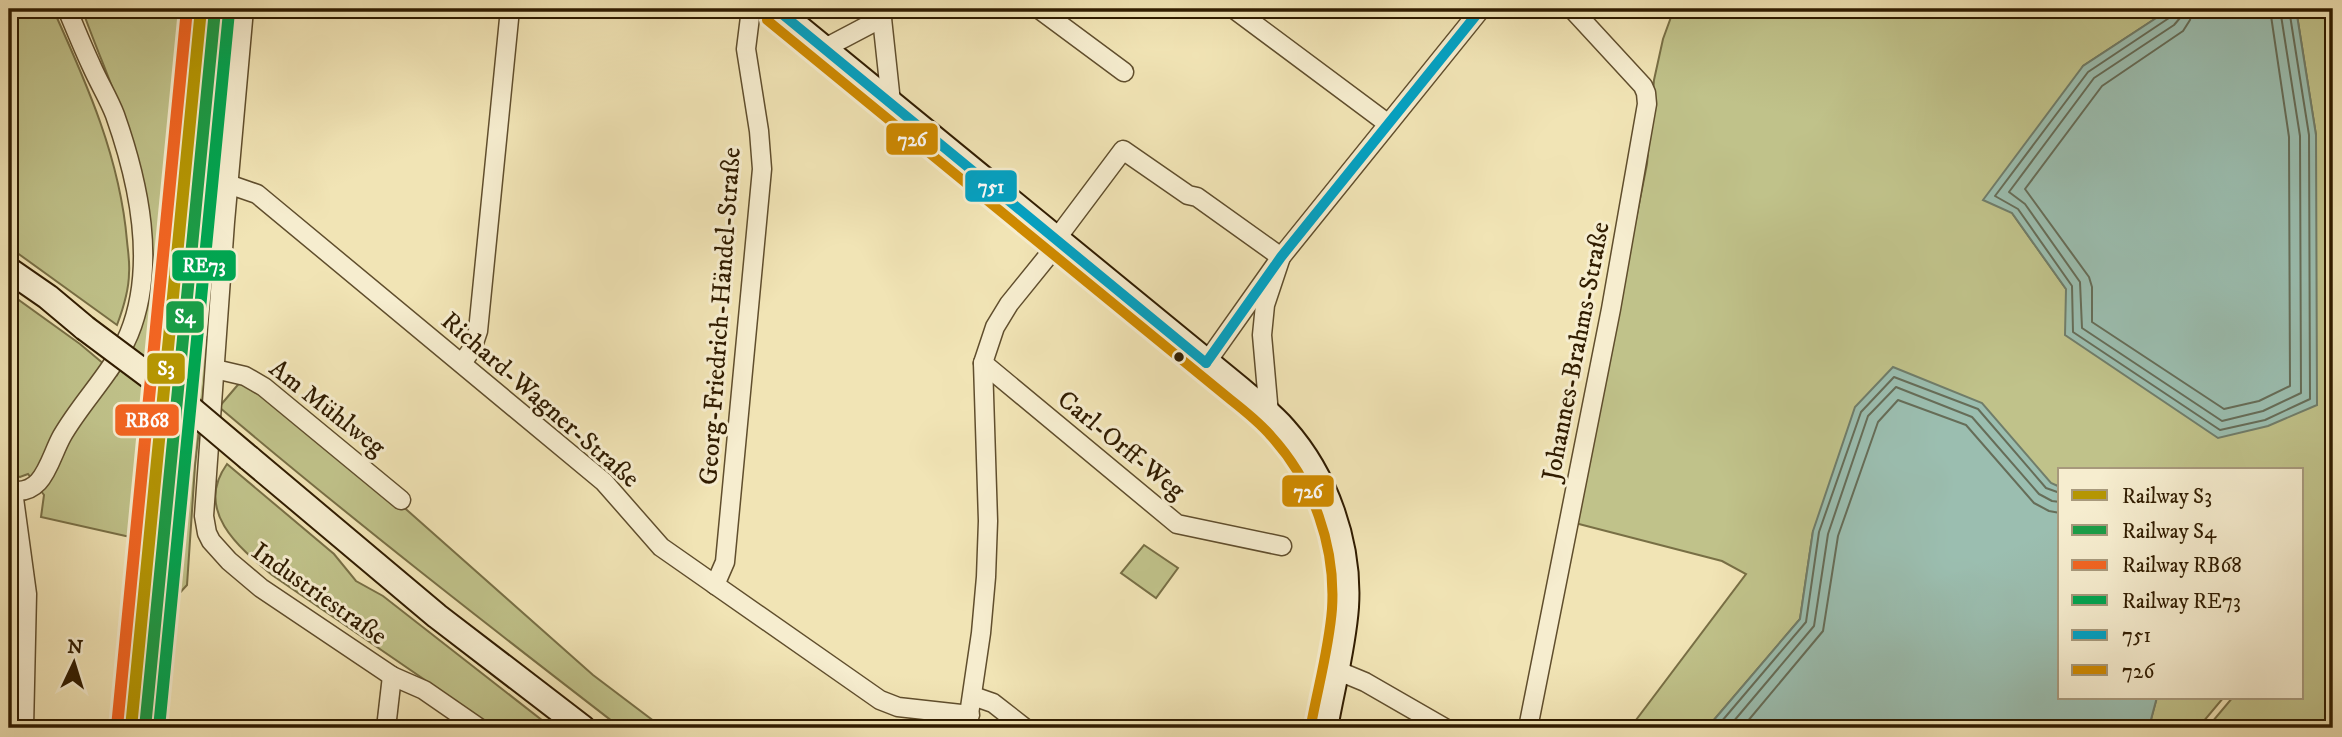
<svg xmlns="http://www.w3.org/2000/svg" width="2342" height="737" viewBox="0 0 2342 737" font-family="'IM FELL DW Pica',serif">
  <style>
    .green { fill: #c0c28a; stroke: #786f45; stroke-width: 2 }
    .water { fill: #9bbeb0; stroke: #707d6a; stroke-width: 2 }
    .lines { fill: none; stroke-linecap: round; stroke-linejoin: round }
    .shore { stroke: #666d58; stroke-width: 2 }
    .street-casing { stroke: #604e2d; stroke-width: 21 }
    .secondary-casing { stroke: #301c00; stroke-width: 28 }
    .street { stroke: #f6edcf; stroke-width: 18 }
    .secondary { stroke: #f6edcf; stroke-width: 24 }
    .secondary-bridge-casing { stroke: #301c00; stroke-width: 28; stroke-linecap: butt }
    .secondary-bridge { stroke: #f6edcf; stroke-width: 24 }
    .bus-1-casing { stroke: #f6edcf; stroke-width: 16 }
    .bus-2-casing { stroke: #f6edcf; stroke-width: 16 }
    .bus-1 { stroke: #02a2c4; stroke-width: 10 }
    .bus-2 { stroke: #cf8a00; stroke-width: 10 }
    .rail-1-casing { stroke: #f6edcf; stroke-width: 18 }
    .rail-2-casing { stroke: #f6edcf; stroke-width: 18 }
    .rail-3-casing { stroke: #f6edcf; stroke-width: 18 }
    .rail-4-casing { stroke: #f6edcf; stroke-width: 18 }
    .rail-1 { stroke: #b59603; stroke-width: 12 }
    .rail-2 { stroke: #1a9d47; stroke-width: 12 }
    .rail-3 { stroke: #f26522; stroke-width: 12 }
    .rail-4 { stroke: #00a651; stroke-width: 12 }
    .bus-dot { fill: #301c00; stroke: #f6edcf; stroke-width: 2.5 }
    .labels { text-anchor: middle; stroke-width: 6; stroke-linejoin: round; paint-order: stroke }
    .street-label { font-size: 26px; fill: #301c00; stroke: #f6edcf }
    .line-badge { stroke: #f6edcf; stroke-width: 2.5 }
    .badge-label { font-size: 19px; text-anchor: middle; font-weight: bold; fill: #fff }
  </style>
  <rect width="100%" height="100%" fill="#f1e4b5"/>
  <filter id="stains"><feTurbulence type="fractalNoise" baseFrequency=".00286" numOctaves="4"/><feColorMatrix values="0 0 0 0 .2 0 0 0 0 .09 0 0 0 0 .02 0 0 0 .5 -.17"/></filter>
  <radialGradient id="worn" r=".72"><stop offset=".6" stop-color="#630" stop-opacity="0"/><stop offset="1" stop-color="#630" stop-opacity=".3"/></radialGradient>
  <g class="green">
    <path d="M9,9H53C87,84 120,158 127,241C128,252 130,263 129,273C129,291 123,309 117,325L9,247Z"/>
    <path d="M82,9H190L139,539L41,517L44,495L28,474L20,477L9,474V293L80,344L117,375C134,343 148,310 153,275C155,263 152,249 151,237C146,156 109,84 82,9Z"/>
    <polygon points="1674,9 2170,9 2083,66 2012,213 2066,289 2314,237 2316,135 2296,9 2333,9 2333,728 2207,728 2233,697 2302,697 2302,469 2060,469 2060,487 2051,484 1813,531 1800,619 1707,728 1630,728 1746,574 1722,561 1575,523 1647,164 1654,80 1663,39"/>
    <polygon points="194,328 209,339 195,466 187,585 176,597 164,728 154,728 174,531 184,531 186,506 176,505"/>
    <path d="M242,380L399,503L593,675L663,728H621C485,623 350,518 219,407Z"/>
    <path d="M227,464L334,554L356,581L383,596L552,728H495L272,575C238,547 194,510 227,464Z"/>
    <polygon points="1144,545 1178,568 1156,598 1121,573"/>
    <polygon points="2157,697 2224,697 2198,728 2144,728 2149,727"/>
  </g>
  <g class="water">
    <polygon points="2170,9 2296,9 2316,135 2317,405 2268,426 2218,438 2065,335 2066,289 2012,213 1983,200 2083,66"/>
    <polygon points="1893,367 1982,403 2051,483 2060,487 2060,697 2157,697 2149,727 1707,728 1800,619 1813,531 1855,407"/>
  </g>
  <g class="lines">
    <g class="shore">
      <polyline points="2172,9 2169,18 2088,72 1995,196 2018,209 2072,286 2073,332 2220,430 2265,420 2310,399 2309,135 2289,9"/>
      <polyline points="2181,9 2180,18 2174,25 2094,78 2009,192 2025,204 2080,282 2082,328 2222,421 2263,411 2301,393 2300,136 2280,9"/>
      <polyline points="2192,9 2190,20 2183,31 2102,86 2025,189 2089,277 2092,287 2092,322 2224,409 2259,401 2290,386 2289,137 2270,9"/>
      <polyline points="1716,728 1806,622 1819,532 1861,412 1894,377 1978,409 2046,488 2060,493"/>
      <polyline points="1728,728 1814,626 1828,534 1868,416 1896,387 1972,417 2039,494 2052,501 2060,502"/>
      <polyline points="1742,728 1823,631 1838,536 1878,422 1898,400 1966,425 2034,503 2049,511 2060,513"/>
    </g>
    <defs>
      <g id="street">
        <polyline points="244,9 225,222 204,516 207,533 211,541 229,561 261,588 392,676 424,690 479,728"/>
        <polyline points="881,9 891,102"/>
        <polyline points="1039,9 1124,72"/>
        <polyline points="1234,9 1387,123"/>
        <polyline points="825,48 882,18"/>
        <polyline points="228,184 257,194 604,482 661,547 880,700 898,707 970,715"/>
        <polyline points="1057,238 1123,150 1188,195 1197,197 1281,257 1265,305 1262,335 1269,414"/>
        <polyline points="462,363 472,349 478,331 510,9"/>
        <polyline points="983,363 1177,524 1282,546"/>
        <polyline points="1206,363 1281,257 1481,9"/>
        <polyline points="215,369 245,376 264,387 401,500"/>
        <path d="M9,490C44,498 49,459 62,436C82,401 113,372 129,334C157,265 139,183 115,115C109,99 99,83 92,67C83,48 75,28 67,9"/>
        <polyline points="13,491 27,594 24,728"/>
        <polyline points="715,585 725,562 762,169 759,131 746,49 751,9"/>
        <polyline points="1336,670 1365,682 1445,728"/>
        <polyline points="973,696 993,703 1025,728"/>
        <polyline points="386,728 392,676"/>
        <polyline points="967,728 981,633 986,577 988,521 983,363 995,327 1009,304 1060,241"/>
        <polyline points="1528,728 1611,309 1647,104 1646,93 1643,86 1572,9"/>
      </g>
      <g id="secondary">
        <path d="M776,9L1240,389C1255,402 1271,414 1284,429C1326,476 1350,544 1346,607C1343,648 1332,688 1325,728"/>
        <polyline points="9,270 48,297 85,328"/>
        <polyline points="249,458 437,616 583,728"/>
      </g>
    </defs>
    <use href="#street" class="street-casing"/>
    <use href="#secondary" class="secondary-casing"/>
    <use href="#street" class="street"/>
    <use href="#secondary" class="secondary"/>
    <defs>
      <polyline id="secondary-bridge" points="85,328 172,393 249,458"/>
    </defs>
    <use href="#secondary-bridge" class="secondary-bridge-casing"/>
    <use href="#secondary-bridge" class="secondary-bridge"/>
    <defs>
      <g id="bus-1">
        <polyline points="776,9 1206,363"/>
        <polyline points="1206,363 1281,257 1481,9"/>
      </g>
      <path id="bus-2" d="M767,20L1231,400C1245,411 1259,422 1271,436C1313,482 1336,546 1332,609C1329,648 1318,687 1311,725"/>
    </defs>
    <use href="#bus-1" class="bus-1-casing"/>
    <use href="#bus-2" class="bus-2-casing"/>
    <use href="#bus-1" class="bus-1"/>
    <use href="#bus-2" class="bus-2"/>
    <defs>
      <polyline id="rail-1" points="131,728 201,9"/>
      <polyline id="rail-2" points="145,728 215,10"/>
      <polyline id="rail-3" points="117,727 187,9"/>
      <polyline id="rail-4" points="159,728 229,12"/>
    </defs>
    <use href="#rail-1" class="rail-1-casing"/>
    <use href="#rail-2" class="rail-2-casing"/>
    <use href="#rail-3" class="rail-3-casing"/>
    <use href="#rail-4" class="rail-4-casing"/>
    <use href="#rail-1" class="rail-1"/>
    <use href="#rail-2" class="rail-2"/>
    <use href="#rail-3" class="rail-3"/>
    <use href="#rail-4" class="rail-4"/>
  </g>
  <circle class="bus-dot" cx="1179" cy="357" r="6"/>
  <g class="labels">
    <g class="street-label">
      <text transform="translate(719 316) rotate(-86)" y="9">Georg-Friedrich-Händel-Straße</text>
      <text transform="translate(1575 351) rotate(-79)" y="9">Johannes-Brahms-Straße</text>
      <text transform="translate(541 399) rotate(41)" y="9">Richard-Wagner-Straße</text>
      <text transform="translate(328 407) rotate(38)" y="9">Am Mühlweg</text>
      <text transform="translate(1122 444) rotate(39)" y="9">Carl-Orff-Weg</text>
      <text transform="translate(320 593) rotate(35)" y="9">Industriestraße</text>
    </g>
  </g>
  <g class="line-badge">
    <rect x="885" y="122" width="54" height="34" rx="7" fill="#cf8a00"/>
    <rect x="964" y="169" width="54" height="34" rx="7" fill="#02a2c4"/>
    <rect x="171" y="249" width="66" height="33" rx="7" fill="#00a651"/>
    <rect x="165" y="300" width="40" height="34" rx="7" fill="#1a9d47"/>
    <rect x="146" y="352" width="40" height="33" rx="7" fill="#b59603"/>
    <rect x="114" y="403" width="66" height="34" rx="7" fill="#f26522"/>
    <rect x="1281" y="474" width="54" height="34" rx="7" fill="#cf8a00"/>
  </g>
  <g class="badge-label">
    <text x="912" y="146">726</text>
    <text x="991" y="193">751</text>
    <text x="204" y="272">RE73</text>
    <text x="185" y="323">S4</text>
    <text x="166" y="375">S3</text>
    <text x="147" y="427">RB68</text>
    <text x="1308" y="498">726</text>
  </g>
  <rect width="2342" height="737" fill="none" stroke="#f1e4b5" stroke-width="35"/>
  <rect x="10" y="10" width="2321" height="716" fill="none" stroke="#301c00" stroke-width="3.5"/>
  <rect x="18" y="18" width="2307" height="702" fill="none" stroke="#301c00" stroke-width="2"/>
  <rect x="2058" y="468" width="245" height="231" fill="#f6edcf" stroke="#a7997c" stroke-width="2"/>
  <rect x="2072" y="490" width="35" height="10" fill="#b59603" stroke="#a7997c" stroke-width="2"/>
  <text x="2122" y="503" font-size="21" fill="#301c00">Railway S3</text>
  <rect x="2072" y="525" width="35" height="10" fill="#1a9d47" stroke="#a7997c" stroke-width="2"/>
  <text x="2122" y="538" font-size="21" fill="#301c00">Railway S4</text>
  <rect x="2072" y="560" width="35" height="10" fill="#f26522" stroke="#a7997c" stroke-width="2"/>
  <text x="2122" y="572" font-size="21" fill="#301c00">Railway RB68</text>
  <rect x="2072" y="595" width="35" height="10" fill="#00a651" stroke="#a7997c" stroke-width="2"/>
  <text x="2122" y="608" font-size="21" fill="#301c00">Railway RE73</text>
  <rect x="2072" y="630" width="35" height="10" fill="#02a2c4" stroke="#a7997c" stroke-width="2"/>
  <text x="2122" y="642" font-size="21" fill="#301c00">751</text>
  <rect x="2072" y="665" width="35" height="10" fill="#cf8a00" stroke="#a7997c" stroke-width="2"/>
  <text x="2122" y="678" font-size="21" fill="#301c00">726</text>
  <g transform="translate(74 663) rotate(4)" stroke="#f6edcf" stroke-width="5" paint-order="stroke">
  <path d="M0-5L12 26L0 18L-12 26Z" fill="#301c00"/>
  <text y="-10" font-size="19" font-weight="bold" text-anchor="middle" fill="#301c00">N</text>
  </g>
  <rect width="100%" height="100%" filter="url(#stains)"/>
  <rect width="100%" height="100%" fill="url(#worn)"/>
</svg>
